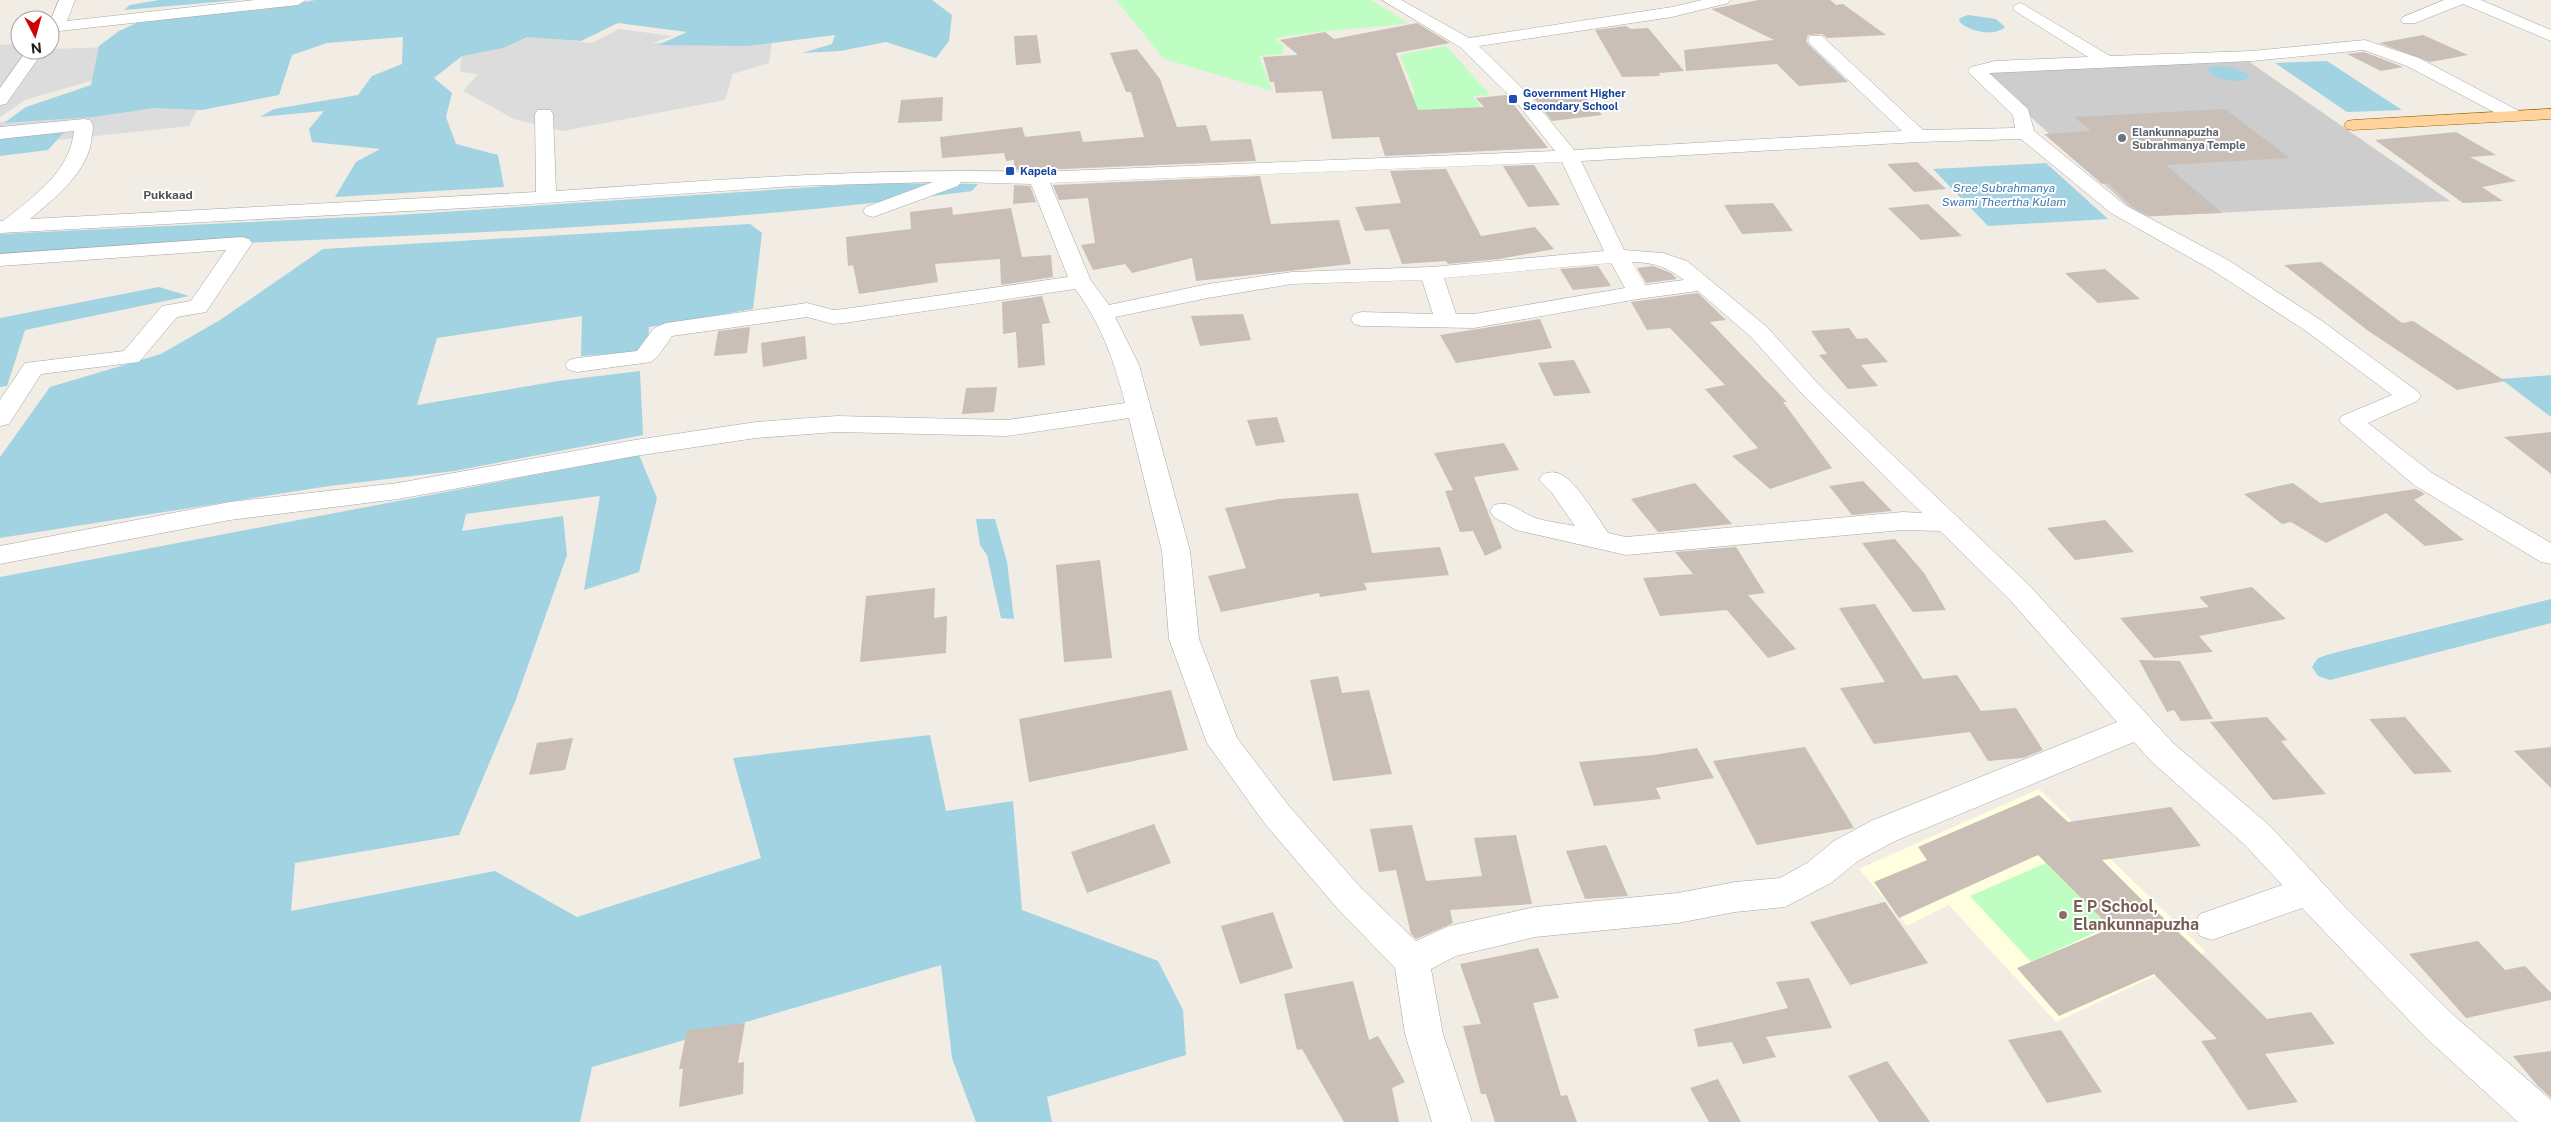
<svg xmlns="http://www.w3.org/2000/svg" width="2551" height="1122" viewBox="0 0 2551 1122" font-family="'Public Sans',sans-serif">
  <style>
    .residential { fill: #dddcdc }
    .education { fill: #ffffdf }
    .religious { fill: #cdcdcd }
    .park { fill: #befec3 }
    .water { fill: #a1d3e2 }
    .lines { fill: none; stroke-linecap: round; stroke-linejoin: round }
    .canal { fill: #a1d3e2; fill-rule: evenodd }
    .building { fill: #c9bfb7 }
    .minor-casing { stroke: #a6a6a6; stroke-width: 1 }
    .major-casing { stroke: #9a6600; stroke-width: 1 }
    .minor { fill: #fff; fill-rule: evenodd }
    .major { fill: #ffd39b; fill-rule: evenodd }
    .transit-dot { fill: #1a4fb4; stroke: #fff; stroke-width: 2 }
    .worship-dot { fill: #6b7280; stroke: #fff; stroke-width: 2 }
    .education-dot { fill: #8d6e63; stroke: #fff; stroke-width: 2 }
    .labels { text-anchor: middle; stroke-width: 4; stroke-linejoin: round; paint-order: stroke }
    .far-transit-label { font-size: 11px; font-weight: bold; fill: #164399; stroke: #fff; text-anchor: start }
    .far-worship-label { font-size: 11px; font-weight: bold; fill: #5b616d; stroke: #fff; text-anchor: start }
    .far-water-label { font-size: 12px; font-style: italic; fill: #4079af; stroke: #fff }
    .far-neighbourhood-label { font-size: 12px; font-weight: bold; fill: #525252; stroke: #fff }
    .near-education-label { font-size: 16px; font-weight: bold; fill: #785e54; stroke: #fff; text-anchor: start }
  </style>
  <rect width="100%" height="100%" fill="#f1ece4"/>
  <g class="residential">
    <polygon points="619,29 673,36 652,43 747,43 772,41 769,63 733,74 725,100 563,131 514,119 463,91 478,74 460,72 462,50 523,35 592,43"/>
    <polygon points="20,43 20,50 110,47 104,77 25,100 0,117 0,45"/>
    <polygon points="204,95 189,126 49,141 0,137 0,122"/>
  </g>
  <polygon class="education" points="2039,789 2206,952 2056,1022 1949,905 1907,926 1859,869"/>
  <polygon class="religious" points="2248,61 2450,201 2140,217 1982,72"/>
  <g class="park">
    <path d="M1116,0H1371L1408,23C1363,29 1319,30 1275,38L1284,47L1282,54L1259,56L1272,91L1164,59Z"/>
    <polygon points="1446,46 1490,95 1473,96 1481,107 1373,113 1365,95 1415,93 1400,55"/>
    <polygon points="2046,863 2109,926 2031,962 1970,896"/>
  </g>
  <g class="water">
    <polygon points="159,0 239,0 124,10 130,5"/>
    <polygon points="315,0 932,0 952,15 949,41 936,58 886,42 840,51 802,53 832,44 835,35 747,46 658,45 687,32 618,23 581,41 527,37 503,48 462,56 434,78 452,93 446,117 456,144 498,155 504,187 335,197 356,162 380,149 312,142 309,129 324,111 260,117 274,109 358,95 372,76 402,64 403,37 327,43 292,55 279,95 202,110 155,108 93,117 4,123 26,107 91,85 99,46 119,31 143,20 267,9"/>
    <path d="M1968,15L1996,19L2005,27C1995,37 1968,32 1959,21L1960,18Z"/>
    <polygon points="2327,61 2402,110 2347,112 2275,63"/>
    <path d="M2214,66L2231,67L2247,73L2249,78C2237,84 2219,80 2209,72L2208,69Z"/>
    <polygon points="66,130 48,150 0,156 0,139"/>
    <polygon points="2046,163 2108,219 1988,226 1933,169"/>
    <path d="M874,183L978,184L972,191C650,234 324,236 0,255V234L398,215Z"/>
    <polygon points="750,224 762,233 753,309 649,327 648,351 581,356 582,316 437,338 417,405 558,381 640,371 643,435 454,471 329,486 0,538 0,457 50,387 161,354 220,320 323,249"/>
    <polygon points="159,287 189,296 25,330 7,386 0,387 0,318"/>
    <polygon points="2551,375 2551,417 2501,379"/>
    <polygon points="639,455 657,498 639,572 584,590 600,496 466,514 462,531 563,516 567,555 515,702 459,835 295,863 291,911 495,871 577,917 761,858 733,758 930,735 946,811 1013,801 1022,910 1158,961 1183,1010 1186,1055 1047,1097 1052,1122 976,1122 952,1058 941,965 592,1067 580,1122 0,1122 0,577"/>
    <polygon points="976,519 995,519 1007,562 1014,619 1001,618 987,555 980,545"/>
  </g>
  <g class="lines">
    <polygon class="canal" points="2551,599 2551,623 2330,680 2318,676 2312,667 2318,658 2330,654"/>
  </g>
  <g class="building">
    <polygon points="1759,0 1830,0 1836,5 1843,4 1886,35 1827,38 1822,34 1808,35 1806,41 1809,45 1848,82 1799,86 1777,64 1686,71 1684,50 1774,40 1711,9"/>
    <polygon points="1417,23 1450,43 1396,53 1418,110 1484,107 1476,98 1506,95 1548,148 1385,156 1379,137 1332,139 1322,91 1276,93 1274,82 1270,82 1263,57 1298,55 1280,40 1325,32 1334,39"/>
    <polygon points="1626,26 1631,29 1648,28 1684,71 1659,73 1660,76 1622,77 1595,30"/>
    <polygon points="1037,35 1041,63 1016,65 1014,36"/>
    <polygon points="2423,35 2468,55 2430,62 2379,43"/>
    <polygon points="1137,49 1160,79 1177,127 1206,125 1211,141 1251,139 1256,161 1038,170 1014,170 1014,160 1006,161 1004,153 942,158 940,137 1022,127 1025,137 1080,131 1083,142 1144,137 1131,92 1126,92 1110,53"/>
    <polygon points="2364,52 2403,67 2381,71 2347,54"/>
    <polygon points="1559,91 1562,94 1580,92 1602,115 1552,121 1530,93"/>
    <polygon points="943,97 942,121 898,123 901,100"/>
    <polygon points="2225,109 2290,158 2166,165 2222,213 2150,216 2134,208 2108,183 2102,184 2044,134 2091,131 2074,117"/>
    <polygon points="2456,132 2496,155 2470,157 2516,181 2482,187 2503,201 2463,203 2375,140"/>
    <polygon points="1917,162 1946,189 1914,192 1887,164"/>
    <polygon points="1534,165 1560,205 1528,207 1503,166"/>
    <polygon points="1446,169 1481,236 1535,227 1554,249 1499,259 1448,264 1446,261 1402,264 1389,229 1365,231 1355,207 1401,203 1390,171"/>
    <polygon points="1260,176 1271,224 1339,220 1351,264 1196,281 1192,258 1132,273 1125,264 1093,270 1081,245 1095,243 1088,198 1059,200 1053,185"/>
    <polygon points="1014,185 1030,186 1036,202 1013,204"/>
    <polygon points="1773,203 1793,231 1742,234 1724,205"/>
    <polygon points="1928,204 1962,236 1921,240 1888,208"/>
    <polygon points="952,207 953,215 1011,208 1022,257 1051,255 1053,277 1001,285 1000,259 935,264 938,282 859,294 853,265 848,266 846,237 911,229 910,212"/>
    <polygon points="2321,262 2402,323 2413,321 2505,381 2457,390 2367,330 2284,265"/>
    <polygon points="1598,266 1611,286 1573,290 1560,269"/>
    <polygon points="1653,266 1671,273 1677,279 1646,283 1637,268"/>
    <polygon points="2105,269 2140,299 2098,303 2065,273"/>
    <polygon points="1698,293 1726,320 1710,322 1787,402 1783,402 1832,468 1770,489 1732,456 1758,448 1705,389 1725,385 1670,328 1647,330 1631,302"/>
    <polygon points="1042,296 1050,323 1042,324 1045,365 1018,368 1016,332 1003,334 1002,302"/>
    <polygon points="1243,314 1251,340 1200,346 1191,316"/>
    <polygon points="1540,319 1552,348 1456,363 1440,335"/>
    <polygon points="750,327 747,353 714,356 718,331"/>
    <polygon points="1849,328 1857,339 1867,338 1888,362 1861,365 1878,386 1848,389 1819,355 1827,354 1811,331"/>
    <polygon points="805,336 807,359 763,367 761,343"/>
    <polygon points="1574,360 1591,393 1554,396 1538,363"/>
    <polygon points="997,387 994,412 962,414 966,388"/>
    <polygon points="1277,417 1285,442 1256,446 1247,420"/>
    <polygon points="2551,432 2551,474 2504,437"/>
    <polygon points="1504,443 1519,470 1474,477 1502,548 1485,556 1473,531 1460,532 1445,491 1453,490 1434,453"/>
    <polygon points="1863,481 1892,511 1852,515 1829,486"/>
    <polygon points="1695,483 1732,524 1658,532 1631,499"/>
    <polygon points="2293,483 2320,503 2416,489 2425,494 2414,500 2464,540 2425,546 2386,513 2326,543 2291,522 2282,524 2244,494"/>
    <polygon points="1358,493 1372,553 1440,547 1449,575 1364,583 1367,590 1320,597 1319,593 1221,612 1208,576 1246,568 1225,508 1279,499"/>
    <polygon points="2105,520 2134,552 2075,560 2047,528"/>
    <polygon points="1895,539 1924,573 1946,610 1913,612 1862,543"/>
    <polygon points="1736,547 1765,593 1748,595 1796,649 1768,658 1727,610 1660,616 1643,578 1693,574 1675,552"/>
    <polygon points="1100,560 1112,658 1064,662 1056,565"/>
    <polygon points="2252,587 2286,619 2199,636 2213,652 2154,658 2120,618 2209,607 2199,597"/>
    <polygon points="935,588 934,618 947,616 946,653 860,662 866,596"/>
    <polygon points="1875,604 1923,679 1957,675 1981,711 2016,708 2043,750 2023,758 1988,761 1970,732 1874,744 1840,688 1885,682 1839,608"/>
    <polygon points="2139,660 2180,661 2213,719 2181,721 2174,710 2167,712"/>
    <polygon points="1338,676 1342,693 1369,690 1392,774 1333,781 1310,680"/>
    <polygon points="1171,690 1188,750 1029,782 1019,719"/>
    <polygon points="2267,717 2287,740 2281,741 2326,794 2273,800 2210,722"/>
    <polygon points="2405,717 2452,772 2414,774 2369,719"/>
    <polygon points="573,738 565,770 529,775 537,743"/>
    <polygon points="1805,747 1854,828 1757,845 1713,761"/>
    <polygon points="2551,747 2551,788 2514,751"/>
    <polygon points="1697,748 1714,778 1656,788 1661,799 1594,806 1579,762 1653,755"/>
    <polygon points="2039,795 2068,822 2171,807 2201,846 2102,860 2152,910 2154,909 2211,963 2267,1019 2311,1012 2335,1044 2265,1054 2298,1102 2248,1110 2201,1041 2217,1039 2154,974 2059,1016 2017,968 2111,928 2038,855 1899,918 1874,882 1927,860 1918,847"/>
    <polygon points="1154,824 1171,863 1087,893 1071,852"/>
    <polygon points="1412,825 1426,881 1482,876 1474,838 1516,835 1532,904 1450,910 1453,923 1416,939 1411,934 1396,870 1379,872 1370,829"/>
    <polygon points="1606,845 1628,896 1585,899 1566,851"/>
    <polygon points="1885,902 1928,963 1850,985 1810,922"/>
    <polygon points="1273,912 1293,968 1240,984 1221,926"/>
    <polygon points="2478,941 2505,970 2525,966 2551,993 2551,1000 2466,1018 2409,954"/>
    <polygon points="1538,948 1559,998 1533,1003 1561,1096 1567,1095 1577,1122 1495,1122 1486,1094 1481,1094 1463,1026 1481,1024 1460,964"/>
    <polygon points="1809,978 1832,1028 1766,1037 1776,1057 1743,1064 1732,1042 1698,1047 1694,1029 1788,1008 1776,982"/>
    <polygon points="1353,981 1369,1040 1378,1036 1405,1082 1392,1088 1399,1122 1344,1122 1302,1049 1297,1050 1284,994"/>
    <polygon points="745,1023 738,1063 744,1062 743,1094 679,1107 683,1069 679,1069 687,1030"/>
    <polygon points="2061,1030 2102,1092 2047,1103 2008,1040"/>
    <polygon points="2551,1051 2551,1098 2537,1085 2513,1056"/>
    <polygon points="1887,1061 1930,1122 1879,1122 1848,1076"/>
    <polygon points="1718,1079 1741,1122 1709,1122 1690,1088"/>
  </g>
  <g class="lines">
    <defs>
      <g id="minor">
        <polygon points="59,0 75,0 67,21 255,0 306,0 298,5 59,31 56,35 50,37 50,22"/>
        <path d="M1382,0H1401L1469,38L1672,7L1702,0H1730L1728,3L1672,17L1479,46L1529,95L1574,150L1902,131L1810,44L1808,40L1810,36H1822L1923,130L2015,128L2013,115L1971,75L1968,71L1971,67L1995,61L2088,57L2015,11L2013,8L2015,5L2021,3L2110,56L2252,51L2365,40L2419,58L2519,111L2522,115L2519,119H2507L2407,66L2364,50L2252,61L1989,73L2028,109L2034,131L2125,205L2228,260L2322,321L2417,391L2421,396L2417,401L2368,423L2432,473L2551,543V564L2541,562L2414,485L2339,421L2342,416L2392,395L2306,331L2212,270L2111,213L2021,139L1918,142L1581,161L1624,250L1663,253L1687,261L1767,327L1820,386L2030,586L2173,743L2269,825L2345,907L2451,1013L2551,1100V1122H2518L2425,1037L2302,908L2212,940L2200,936L2194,925L2200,914L2282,885L2245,845L2151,761L2134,742L1895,841L1858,861L1831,883L1785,907L1735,912L1678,923L1535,937L1456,956L1431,969L1443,1034L1472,1122H1432L1405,1034L1395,968L1337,908L1265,824L1207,743L1169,639L1162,551L1129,418L1007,436L837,432L756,438L635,456L398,499L230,520L0,564V546L230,502L398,483L635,440L756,422L837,416L1007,420L1125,403C1115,364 1101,322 1075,289L844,323L833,324L807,317L672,336L658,356L651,362L577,372L569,370L565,365L569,360L577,358L637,351L654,328L666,323L807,303L833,310L844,309L1068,277L1031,184L961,182L958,186L873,217L866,215L863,211L866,207L933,182L796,186L484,207L0,233V221H3C33,197 70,172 74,131L0,139V127L84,119L90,120C94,125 93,129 92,135C90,171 55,198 30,219L536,192L535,114L538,110H550L553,114L556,191C717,180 877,167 1038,172L1555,151L1517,103L1460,47ZM1562,162L1604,251L1431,267L1292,272L1208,284L1109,305L1091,281L1050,183ZM1632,262C1653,262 1667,267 1684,280L1645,285ZM1611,263L1625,288L1474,314H1456L1444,278ZM1422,280L1433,314L1362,312L1354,314L1351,319L1354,324L1362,326L1474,328L1638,299L1698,291L1751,337L1804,396L1922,513L1903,512L1626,537L1608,533C1597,517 1578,484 1562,475C1555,471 1550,472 1543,474L1539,480L1552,493L1575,526C1562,523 1546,522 1533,517C1518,511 1511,500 1494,505L1490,511L1494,517L1516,530L1626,555L1903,530L1940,531L2010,600L2117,722L1871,821L1834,841L1807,863L1780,878L1735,882L1678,893L1535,907L1449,926L1416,941L1361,888L1289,806L1237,738L1199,639L1190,551L1139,365L1115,317L1208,298L1292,284Z"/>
        <polygon points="2444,0 2481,0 2551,30 2551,41 2463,4 2415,23 2403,23 2401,20 2403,17"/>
        <polygon points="27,50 44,50 6,104 0,105 0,88"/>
        <polygon points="242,237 249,239 252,243 206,312 177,317 139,362 41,374 9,424 0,426 0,400 25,363 124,351 162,306 191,301 226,250 0,266 0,254"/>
      </g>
      <polygon id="major" points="2551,109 2551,119 2353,130 2347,129 2344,125 2347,121 2353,120"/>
    </defs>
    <use href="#minor" class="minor-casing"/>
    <use href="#major" class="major-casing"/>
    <use href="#minor" class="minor"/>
    <use href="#major" class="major"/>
  </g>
  <g class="transit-dot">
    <rect x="1508" y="94" width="10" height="10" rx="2.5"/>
    <rect x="1005" y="166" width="10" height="10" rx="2.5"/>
  </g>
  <circle class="worship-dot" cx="2122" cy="138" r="5"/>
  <circle class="education-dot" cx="2063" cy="915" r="5"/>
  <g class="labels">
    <g class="far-transit-label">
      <text x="1523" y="97">Government Higher<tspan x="1523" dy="13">Secondary School</tspan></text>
      <text x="1020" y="175">Kapela</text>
    </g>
    <g class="far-worship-label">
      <text x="2132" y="136">Elankunnapuzha<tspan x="2132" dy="13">Subrahmanya Temple</tspan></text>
    </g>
    <g class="far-water-label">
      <text x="2004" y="192">Sree Subrahmanya<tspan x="2004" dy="14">Swami Theertha Kulam</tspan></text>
    </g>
    <g class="far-neighbourhood-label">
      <text x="168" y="199">Pukkaad</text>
    </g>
    <g class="near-education-label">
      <text x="2073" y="912">E P School,<tspan x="2073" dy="18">Elankunnapuzha</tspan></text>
    </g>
  </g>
  <g transform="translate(35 35) rotate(174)"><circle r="24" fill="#ffffff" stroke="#a5a5a5"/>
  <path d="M0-4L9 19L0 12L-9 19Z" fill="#ce0001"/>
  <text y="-8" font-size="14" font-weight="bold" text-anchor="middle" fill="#1f1f1f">N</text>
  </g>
</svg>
